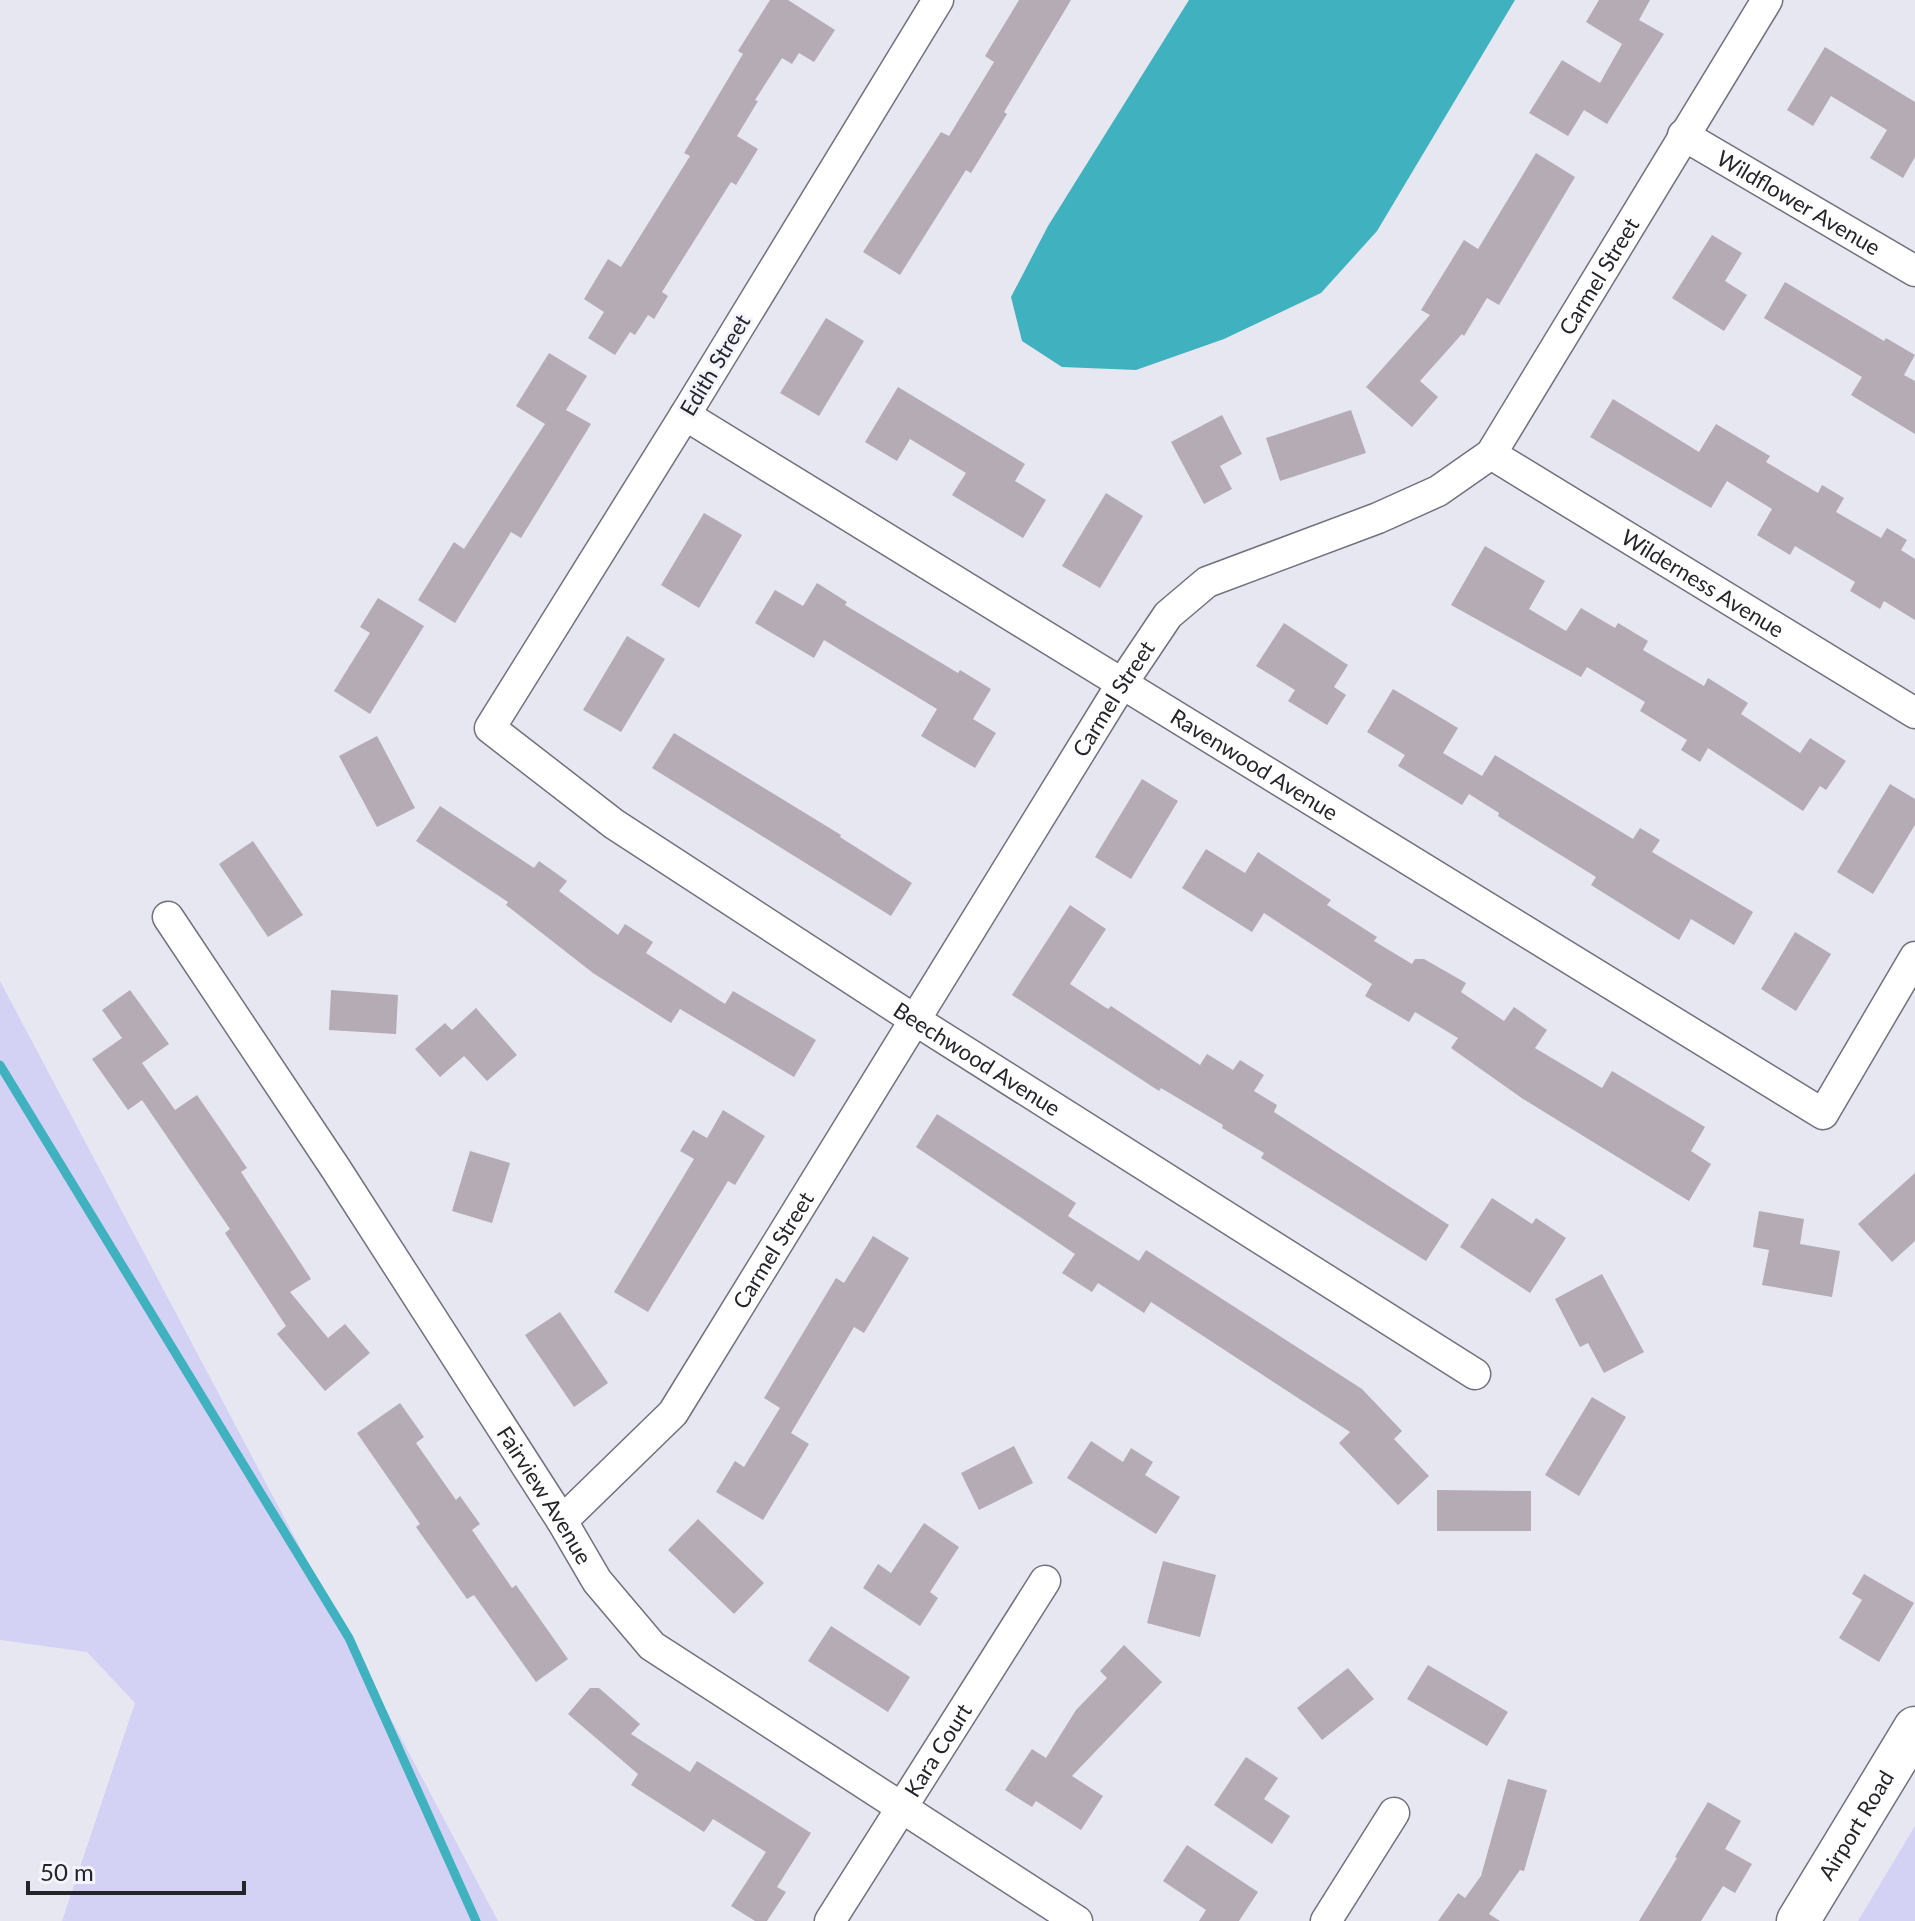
<svg xmlns="http://www.w3.org/2000/svg" width="1915" height="1921" viewBox="0 0 1915 1921" font-family="Lato,sans-serif">
  <style>
    .green { fill: #d3d2f5 }
    .water { fill: #40b1be }
    .lines { fill: none; stroke-linecap: round; stroke-linejoin: round }
    .stream { stroke: #40b1be; stroke-width: 9 }
    .building { fill: #b4abb4 }
    .street-casing { stroke: #71717c; stroke-width: 33 }
    .secondary-casing { stroke: #71717c; stroke-width: 45 }
    .street { stroke: #fff; stroke-width: 30 }
    .secondary { stroke: #fff; stroke-width: 42 }
    .labels { text-anchor: middle; stroke-width: 6; stroke-linejoin: round; paint-order: stroke }
    .street-label { font-size: 22px; fill: #252529; stroke: #f4f4fe }
  </style>
  <rect width="100%" height="100%" fill="#e7e7f2"/>
  <g class="green">
    <polygon points="0,981 498,1921 62,1921 135,1703 87,1652 0,1640"/>
    <polygon points="1915,1826 1915,1921 1858,1921"/>
  </g>
  <polygon class="water" points="1189,0 1515,0 1377,231 1321,293 1224,339 1136,370 1062,367 1022,341 1011,297 1048,226"/>
  <g class="lines">
    <polyline class="stream" points="0,1065 349,1638 476,1921"/>
  </g>
  <g class="building">
    <polygon points="770,0 788,0 835,30 814,62 799,53 792,64 782,58 755,100 758,101 737,136 758,149 736,185 731,182 662,292 668,296 654,319 648,315 635,335 630,332 615,355 588,338 604,312 584,299 608,259 621,267 690,156 684,153 743,54 738,51"/>
    <polygon points="1019,0 1071,0 1004,112 1007,114 971,173 966,170 900,275 863,252 941,132 949,136 994,62 985,56"/>
    <polygon points="1599,0 1650,0 1639,20 1664,34 1607,124 1584,110 1568,136 1529,113 1562,60 1600,83 1622,44 1586,22"/>
    <polygon points="1825,47 1915,102 1915,157 1903,178 1870,158 1887,130 1831,96 1813,126 1787,110"/>
    <polygon points="1536,153 1575,177 1499,305 1487,298 1464,336 1462,334 1420,381 1438,397 1412,427 1366,387 1430,315 1421,310 1464,240 1478,249"/>
    <polygon points="1712,235 1742,253 1725,281 1747,295 1724,331 1672,298"/>
    <polygon points="1785,282 1884,341 1886,338 1915,355 1904,375 1915,381 1915,434 1851,395 1862,377 1764,318"/>
    <polygon points="826,318 864,341 819,416 780,393"/>
    <polygon points="549,353 587,376 566,410 591,424 521,538 511,532 455,623 418,600 454,542 464,549 545,424 516,406"/>
    <polygon points="898,387 1025,464 1015,481 1046,500 1023,538 952,495 966,473 910,439 897,461 865,442"/>
    <polygon points="1613,399 1699,452 1716,424 1770,456 1766,462 1818,493 1822,485 1844,498 1836,512 1881,538 1887,528 1907,540 1901,550 1915,559 1915,620 1884,601 1880,609 1850,591 1855,582 1795,546 1790,555 1757,535 1772,509 1727,481 1711,508 1590,437"/>
    <polygon points="1351,410 1366,453 1280,481 1266,438"/>
    <polygon points="1222,415 1242,454 1220,466 1232,489 1204,504 1171,442"/>
    <polygon points="1106,493 1143,516 1100,588 1062,566"/>
    <polygon points="704,513 742,535 699,608 661,585"/>
    <polygon points="1485,546 1545,581 1529,609 1566,631 1581,608 1615,628 1618,623 1648,641 1643,650 1704,686 1708,678 1748,703 1741,714 1800,753 1810,738 1846,761 1826,790 1820,786 1803,811 1708,748 1700,762 1681,750 1687,740 1640,711 1645,702 1587,667 1581,677 1451,605"/>
    <polygon points="817,583 847,602 845,605 958,673 960,670 991,689 973,719 996,733 975,768 921,736 937,709 824,640 814,658 755,623 775,590 803,606"/>
    <polygon points="378,598 424,626 370,714 334,691 370,633 360,627"/>
    <polygon points="1284,623 1348,665 1334,687 1346,695 1327,725 1288,701 1295,690 1256,666"/>
    <polygon points="627,636 665,659 621,732 583,710"/>
    <polygon points="1393,689 1458,728 1443,753 1482,776 1495,755 1633,839 1640,828 1660,840 1652,852 1753,912 1734,945 1691,919 1679,940 1591,885 1596,877 1498,816 1499,813 1469,794 1462,805 1398,766 1405,755 1367,732"/>
    <polygon points="674,733 841,835 840,837 912,883 891,916 652,768"/>
    <polygon points="377,736 415,808 377,827 339,756"/>
    <polygon points="1142,779 1178,801 1131,879 1095,857"/>
    <polygon points="1890,784 1915,799 1915,825 1873,894 1837,872"/>
    <polygon points="440,806 534,868 539,861 567,881 559,891 618,935 625,924 653,942 646,953 725,1004 733,991 816,1040 794,1077 680,1009 671,1023 593,973 506,905 508,902 416,841"/>
    <polygon points="253,841 303,915 268,937 219,864"/>
    <polygon points="1206,849 1245,873 1258,852 1331,900 1327,905 1377,937 1374,941 1412,964 1415,959 1424,959 1466,983 1461,992 1504,1021 1514,1007 1547,1030 1535,1048 1602,1088 1612,1071 1705,1127 1691,1151 1711,1164 1689,1201 1523,1099 1451,1048 1458,1038 1415,1012 1409,1022 1365,996 1372,984 1264,913 1252,932 1182,888"/>
    <polygon points="1070,905 1106,929 1070,984 1108,1009 1111,1006 1200,1065 1207,1054 1233,1070 1240,1060 1264,1075 1254,1091 1277,1105 1274,1112 1449,1225 1426,1261 1261,1158 1264,1153 1222,1128 1223,1125 1161,1088 1159,1091 1012,995"/>
    <polygon points="1795,932 1831,954 1796,1011 1761,989"/>
    <polygon points="130,990 169,1044 142,1063 175,1110 197,1095 247,1168 241,1172 311,1279 290,1292 328,1338 345,1324 370,1353 325,1391 277,1334 286,1326 225,1233 230,1229 142,1100 128,1110 92,1059 122,1038 102,1010"/>
    <polygon points="331,990 398,995 396,1034 329,1030"/>
    <polygon points="476,1008 517,1055 487,1081 464,1056 440,1077 415,1049 445,1023 452,1030"/>
    <polygon points="723,1110 765,1136 735,1185 728,1181 648,1312 614,1292 694,1159 680,1151 693,1130 707,1138"/>
    <polygon points="937,1114 1076,1203 1068,1216 1139,1261 1146,1250 1362,1389 1402,1431 1394,1439 1429,1476 1398,1505 1339,1443 1350,1432 1151,1302 1144,1313 1098,1283 1092,1292 1062,1273 1075,1254 916,1147"/>
    <polygon points="470,1151 510,1163 492,1223 452,1211"/>
    <polygon points="1915,1173 1915,1241 1892,1262 1858,1224"/>
    <polygon points="1492,1198 1532,1224 1536,1218 1566,1238 1530,1293 1460,1247"/>
    <polygon points="1759,1211 1804,1219 1800,1244 1840,1251 1832,1297 1762,1285 1769,1250 1753,1247"/>
    <polygon points="873,1236 909,1258 864,1333 854,1327 791,1433 809,1444 763,1520 716,1492 735,1461 744,1467 780,1408 764,1398 836,1278 844,1283"/>
    <polygon points="1602,1274 1644,1352 1604,1373 1588,1343 1580,1347 1555,1299"/>
    <polygon points="560,1312 608,1383 574,1407 525,1335"/>
    <polygon points="1592,1397 1626,1417 1579,1496 1545,1475"/>
    <polygon points="400,1403 424,1437 416,1443 456,1500 460,1496 480,1524 472,1530 512,1588 516,1585 568,1659 536,1682 474,1595 467,1599 416,1527 420,1524 357,1433"/>
    <polygon points="1091,1441 1123,1462 1131,1448 1153,1462 1145,1475 1180,1497 1156,1534 1067,1478"/>
    <polygon points="1014,1446 1033,1483 979,1510 961,1473"/>
    <polygon points="1437,1490 1531,1491 1531,1531 1437,1531"/>
    <polygon points="698,1519 764,1583 734,1614 668,1550"/>
    <polygon points="924,1523 959,1547 930,1592 938,1598 920,1626 863,1588 878,1564 891,1573"/>
    <polygon points="1163,1561 1216,1575 1200,1637 1147,1623"/>
    <polygon points="1864,1574 1914,1603 1879,1662 1839,1638 1862,1600 1852,1594"/>
    <polygon points="831,1626 910,1677 888,1712 808,1661"/>
    <polygon points="1124,1645 1162,1682 1072,1776 1103,1796 1081,1830 1036,1801 1032,1807 1005,1790 1032,1749 1046,1758 1076,1710 1107,1678 1100,1671"/>
    <polygon points="1428,1665 1508,1712 1487,1746 1407,1699"/>
    <polygon points="1348,1668 1374,1699 1322,1740 1297,1708"/>
    <polygon points="590,1688 599,1688 640,1724 631,1734 690,1772 697,1761 811,1833 777,1887 786,1892 767,1921 755,1921 731,1906 766,1852 713,1819 704,1832 631,1785 638,1774 568,1714"/>
    <polygon points="1246,1757 1278,1778 1264,1799 1290,1816 1272,1844 1214,1805"/>
    <polygon points="1508,1779 1547,1790 1524,1871 1520,1870 1489,1914 1500,1921 1438,1921 1458,1893 1465,1898 1481,1876"/>
    <polygon points="1708,1802 1741,1821 1725,1849 1752,1864 1735,1893 1723,1886 1701,1921 1639,1921 1677,1858 1675,1857"/>
    <polygon points="1187,1845 1258,1892 1239,1921 1199,1921 1206,1910 1163,1881"/>
  </g>
  <g class="lines">
    <defs>
      <g id="street">
        <path id="s1" d="M938,0L685,415L490,728L614,824L915,1020L1475,1374"/>
        <path id="s2" d="M1683,135L1915,271"/>
        <path id="s3" d="M685,415L1823,1114L1915,957"/>
        <path id="s4" d="M1491,454L1915,713"/>
        <path id="s5" d="M168,917L336,1169L562,1521L597,1581L652,1646L1077,1921"/>
        <path id="s6" d="M562,1521L673,1413L1121,685L1168,615L1207,582L1378,518L1438,491L1491,454L1767,0"/>
        <path id="s7" d="M830,1921L1045,1581"/>
        <polyline points="1326,1921 1394,1813"/>
      </g>
      <g id="secondary">
        <path id="s8" d="M1798,1921L1915,1728"/>
      </g>
    </defs>
    <use href="#street" class="street-casing"/>
    <use href="#secondary" class="secondary-casing"/>
    <use href="#street" class="street"/>
    <use href="#secondary" class="secondary"/>
  </g>
  <g class="labels">
    <g class="street-label">
      <text dy="8" stroke="none"><textPath href="#s2" startOffset="134">Wildflower Avenue</textPath></text>
      <text dy="8" stroke="none"><textPath href="#s6" startOffset="1666">Carmel Street</textPath></text>
      <text transform="translate(715 365) rotate(-59)" y="8">Edith Street</text>
      <text dy="8" stroke="none"><textPath href="#s4" startOffset="248">Wilderness Avenue</textPath></text>
      <text dy="8" stroke="none"><textPath href="#s6" startOffset="994">Carmel Street</textPath></text>
      <text dy="8" stroke="none"><textPath href="#s3" startOffset="668">Ravenwood Avenue</textPath></text>
      <text dy="8" stroke="none"><textPath href="#s1" startOffset="1444">Beechwood Avenue</textPath></text>
      <text dy="8" stroke="none"><textPath href="#s6" startOffset="346">Carmel Street</textPath></text>
      <text dy="8" stroke="none"><textPath href="#s5" startOffset="690">Fairview Avenue</textPath></text>
      <text dy="8" stroke="none"><textPath href="#s7" startOffset="202">Kara Court</textPath></text>
      <text dy="8" stroke="none"><textPath href="#s8" startOffset="112">Airport Road</textPath></text>
    </g>
  </g>
  <path d="M28 1881v12h216v-12" fill="none" stroke="#252529" stroke-width="4"/>
  <text x="40" y="1881" font-size="24" fill="#252529" stroke="#f4f4fe" stroke-width="6" paint-order="stroke">50 m</text>
</svg>
